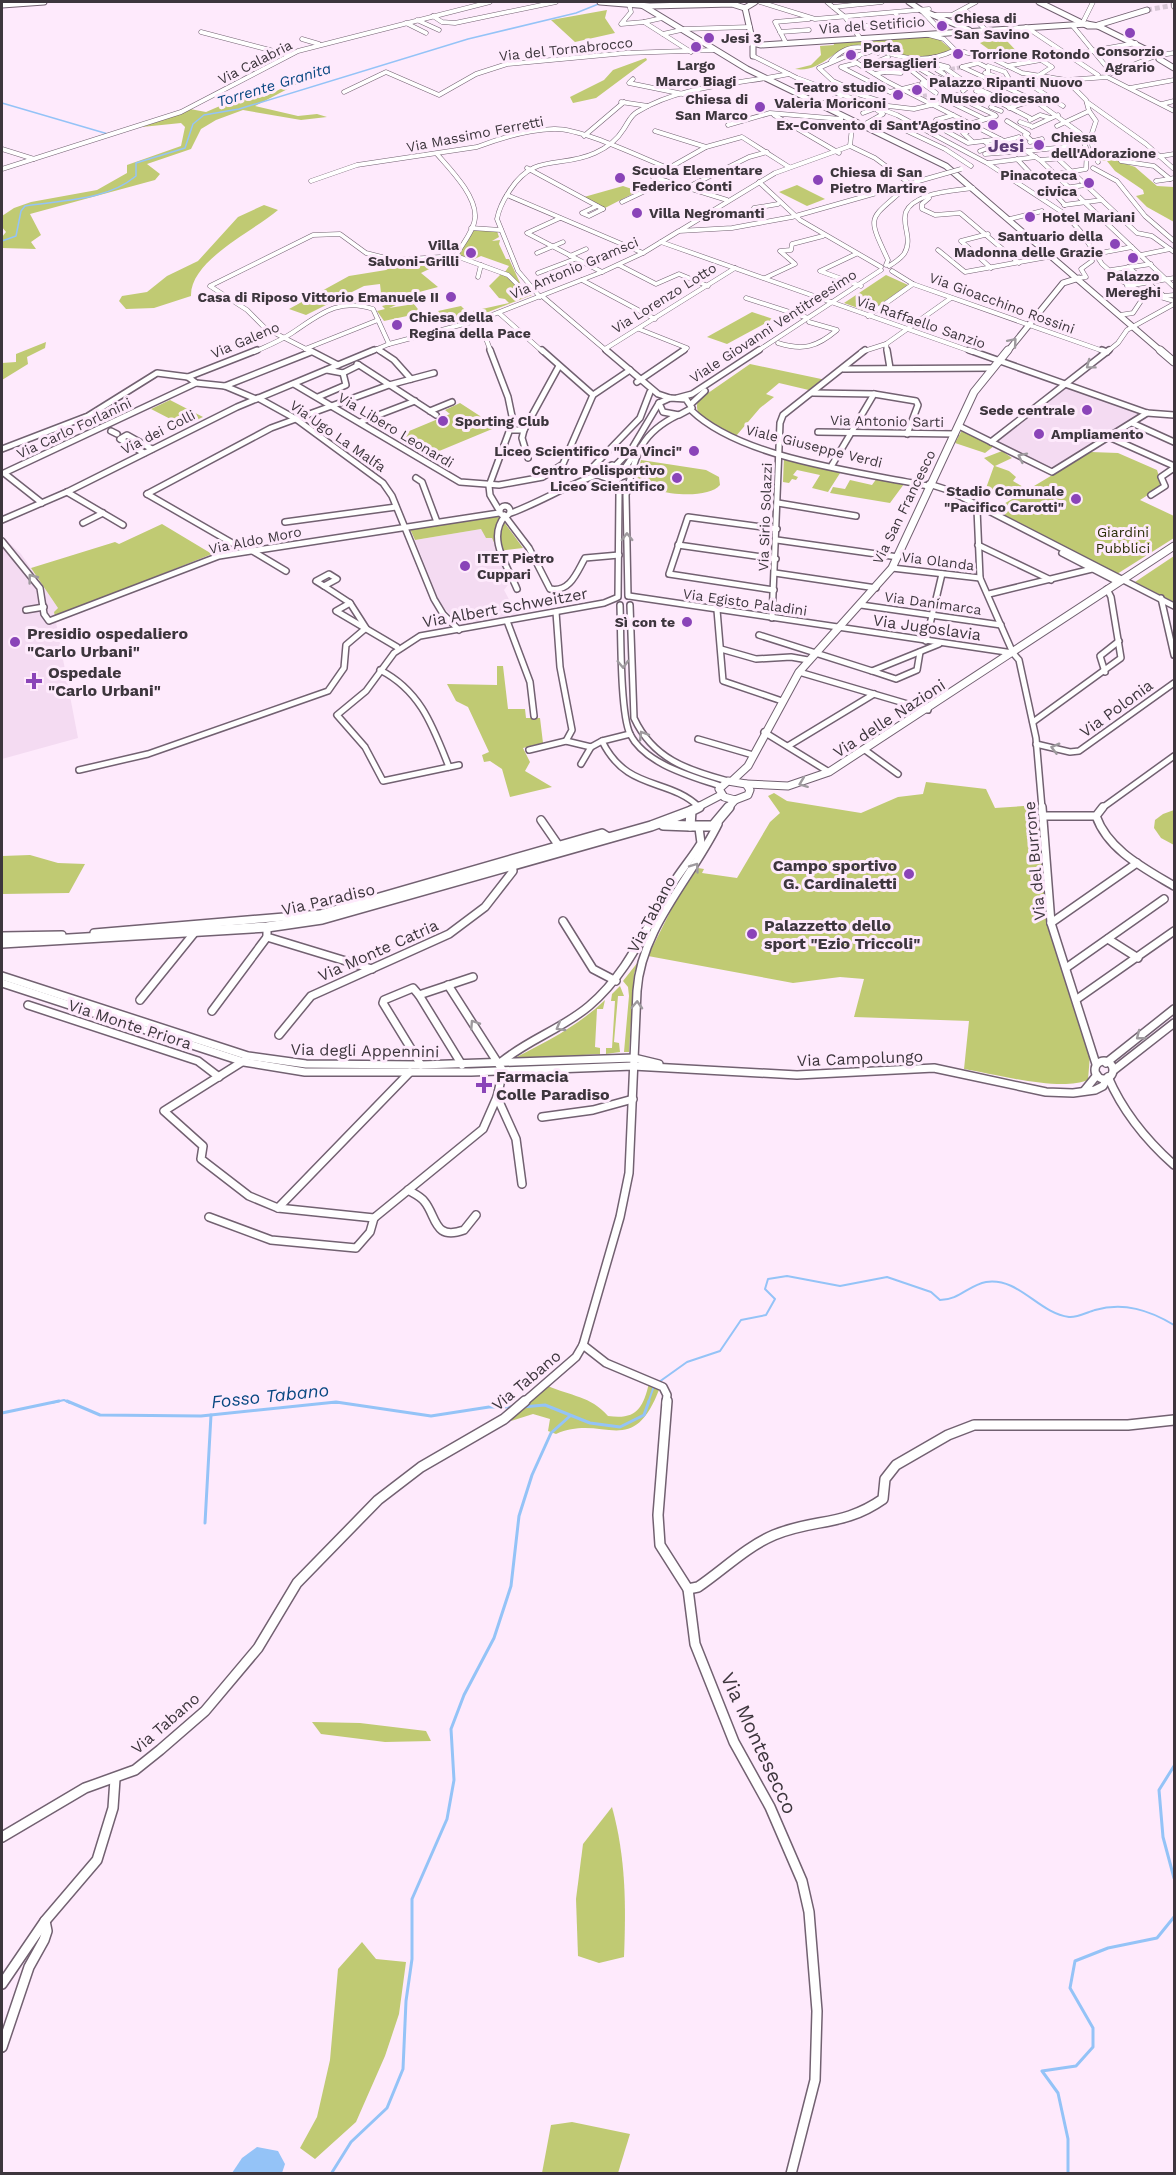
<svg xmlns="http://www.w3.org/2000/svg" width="1176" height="2175" viewBox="0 0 1176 2175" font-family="'Work Sans',sans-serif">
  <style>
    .built { fill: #f4dbf2 }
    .green { fill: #c0ca73 }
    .water { fill: #94c3f7 }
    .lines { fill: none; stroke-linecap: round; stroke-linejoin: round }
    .stream-far2 { stroke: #94c3f7; stroke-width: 1.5 }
    .stream-far1 { stroke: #94c3f7; stroke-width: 2 }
    .stream { stroke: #94c3f7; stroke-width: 3 }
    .minor-tunnel { stroke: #d7c6d6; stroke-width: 4; stroke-dasharray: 4 2; stroke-linecap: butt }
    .major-tunnel { stroke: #d7c6d6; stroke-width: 5; stroke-dasharray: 5 3; stroke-linecap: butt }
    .minor-far3-casing { stroke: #726171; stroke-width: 5 }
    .minor-far2-casing { stroke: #726171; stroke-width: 8 }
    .minor-far1-casing { stroke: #726171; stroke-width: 10 }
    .minor-casing { stroke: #726171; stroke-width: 12 }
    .major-far2-casing { stroke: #726171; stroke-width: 7 }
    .major-far1-casing { stroke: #726171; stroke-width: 9 }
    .major-casing { stroke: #726171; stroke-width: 12 }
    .minor-far3 { stroke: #fff; stroke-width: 4 }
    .minor-far2 { stroke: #fff; stroke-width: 5 }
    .minor-far1 { stroke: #fff; stroke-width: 7 }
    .minor { stroke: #fff; stroke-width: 9 }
    .major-far2 { stroke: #fff; stroke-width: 5 }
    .major-far1 { stroke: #fff; stroke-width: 7 }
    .major { stroke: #fff; stroke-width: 9 }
    .minor-bridge-casing { stroke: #726171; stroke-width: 5; stroke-linecap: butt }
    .minor-bridge { stroke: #fff; stroke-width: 4 }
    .oneway { stroke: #9e9a9e }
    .poi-dot { fill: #8a44b8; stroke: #feeafc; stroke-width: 2 }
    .labels { text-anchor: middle; stroke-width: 6; stroke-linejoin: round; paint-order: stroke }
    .far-poi-label { font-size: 14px; font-weight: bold; fill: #3d363d; stroke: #feeafc; text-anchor: start }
    .far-street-label { font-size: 14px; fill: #3d363d; stroke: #feeafc }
    .far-park-label { font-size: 14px; fill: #2c2f09; stroke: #feeafc }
    .far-water-label { font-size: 15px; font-style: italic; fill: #074781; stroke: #feeafc }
    .street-label { font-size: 16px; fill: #3d363d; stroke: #feeafc }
    .poi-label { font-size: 16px; font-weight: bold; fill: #3d363d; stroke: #feeafc; text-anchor: start }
    .far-district-label { font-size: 18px; font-weight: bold; fill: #603f79; stroke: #feeafc }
    .water-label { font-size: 18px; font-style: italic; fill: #074781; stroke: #feeafc }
    .near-street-label { font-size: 20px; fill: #3d363d; stroke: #feeafc }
  </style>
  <rect width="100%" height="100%" fill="#feeafc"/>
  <g class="built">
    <polygon points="1067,387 1141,414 1049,469 995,442"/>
    <polygon points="481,529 492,538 511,581 504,590 518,616 461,625 440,604 415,540"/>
    <polygon points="2,536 21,554 58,608 54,612 78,738 2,759"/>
  </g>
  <g class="green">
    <polygon points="607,10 605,18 615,33 575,42 551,20"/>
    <path d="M927,36L940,40L952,50C930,60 907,58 884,51C875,48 867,44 857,45C832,48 822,73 795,69L811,65L821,55L820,46L834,45L833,42Z"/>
    <polygon points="985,41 1007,41 1022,57 1002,59 980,43"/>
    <polygon points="646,58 647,60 596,98 573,103 570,97 604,80 613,70"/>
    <polygon points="295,82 299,83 255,106 298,116 317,114 327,117 301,120 243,110 216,120 201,129 191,149 147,164 160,174 155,180 30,214 41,235 31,242 36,249 2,248 2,237 6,232 2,227 2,216 14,208 31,202 97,190 127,173 127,165 181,146 185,127 181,123 142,127 190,109 206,112 250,93 264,97"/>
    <polygon points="1117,157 1118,161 1135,167 1157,186 1174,187 1174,222 1147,207 1136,196 1144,194 1143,190 1115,171 1107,161 1100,161 1102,157"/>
    <polygon points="797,185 825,199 807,206 779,192"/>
    <polygon points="623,186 638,191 605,208 584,197"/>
    <path d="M264,205L278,210C254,231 190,260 191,296L154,308L126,309L119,301L122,296L147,292L167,276L198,261L238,217Z"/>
    <polygon points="474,229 497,231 499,237 492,241 500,240 499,244 506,259 509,259 521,285 505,272 509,266 481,256 470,261 456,256"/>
    <polygon points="454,257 421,273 438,287 382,302 380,284 364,286 306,315 289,309 349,276 386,270 399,263"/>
    <polygon points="501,274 511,279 517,288 532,295 478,316 473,311 509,303 505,299 499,298 489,286"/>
    <polygon points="886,275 908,285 869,312 844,303"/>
    <polygon points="425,293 431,298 414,304 421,313 384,321 377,311 385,309 382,306 393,303 396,305 389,308 414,304 408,299"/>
    <polygon points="461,306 473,318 452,326 438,311"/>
    <polygon points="752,312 773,319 727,344 707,337"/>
    <polygon points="46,342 45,348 27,357 28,364 2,380 2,363 16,362 16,354"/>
    <path d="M750,364L826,380L813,391L779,383L766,394L774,397L760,408L736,436C721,429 691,422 698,400Z"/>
    <polygon points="170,400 203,417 184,426 151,409"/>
    <polygon points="460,403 497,427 432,454 402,434 450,414 445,410"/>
    <polygon points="962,430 994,446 985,453 955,443"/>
    <polygon points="1002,451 1012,458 995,466 1009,471 1016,477 1013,481 1025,488 1007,499 985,491 994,466 984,458"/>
    <polygon points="1091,452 1118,453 1157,470 1162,486 1140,500 1174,516 1174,538 1117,574 1005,516 1002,505"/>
    <polygon points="784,457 842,470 828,492 812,488 820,475 797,470 793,475 798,477 796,480 792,479 789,483 783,482"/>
    <path d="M641,460L706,470L719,477L720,485C707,501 646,495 636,478Z"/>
    <polygon points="877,478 904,484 890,503 830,493 833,487 845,489 850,480 872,485"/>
    <polygon points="499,515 523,548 498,551 492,538 486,538 481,529 415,540 410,529"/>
    <polygon points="162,524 212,554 55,617 54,612 58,608 31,568 115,542 119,544"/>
    <polygon points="1174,556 1174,602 1135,582"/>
    <polygon points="497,666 503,666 508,709 525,709 526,718 540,718 543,743 523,748 530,762 525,771 552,787 510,797 502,769 490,761 484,762 482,755 489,752 468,707 456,701 447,684 497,685"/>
    <path d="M926,782L986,789L995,808L1039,805L1046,918L1086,1038L1090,1055L1088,1080C1060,1092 995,1074 964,1069L969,1021L854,1017L864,979L840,977L793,983L648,956L675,902L698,868L704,869L702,873L737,878L770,822L780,813L768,796L774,793L787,801L861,813L898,797L923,794Z"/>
    <polygon points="1174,810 1174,845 1161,838 1154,828 1155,820 1163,814"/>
    <polygon points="30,855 58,863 85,864 69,893 2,894 2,856"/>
    <polygon points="638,962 634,974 629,1052 624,1052 629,996 628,987 623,981"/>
    <polygon points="620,986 624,996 618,996 614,1042 619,1043 620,1052 606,1054 606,1048 612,1048 615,1001 611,1001 612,994"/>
    <path d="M605,1000L603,1009H597L595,1047L600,1048V1054L513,1059C546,1042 578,1026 605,1000Z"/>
    <path d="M649,1383L660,1387C633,1461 604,1413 556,1434L548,1431L550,1419L533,1414L511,1421L517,1411L548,1386C570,1396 591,1396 608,1416C636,1420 643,1409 649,1383Z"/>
    <polygon points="312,1722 360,1723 426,1731 431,1741 385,1742 321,1734"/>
    <path d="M612,1807C626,1858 626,1905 624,1957L599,1963L578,1956L576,1899L583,1844Z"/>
    <polygon points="362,1942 376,1959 406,1962 399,2014 385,2056 356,2122 315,2159 300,2148 317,2117 330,2060 338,1969"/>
    <polygon points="572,2122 630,2134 618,2173 542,2173 551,2125"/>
  </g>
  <polygon class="water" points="257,2147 278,2151 285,2164 282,2173 232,2173 242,2158"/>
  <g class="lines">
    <g class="stream-far2">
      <polyline points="2,103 108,134"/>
      <path d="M2,241L16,236L21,211L25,206C62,200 106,201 136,176V163L185,148L193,124L204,115L239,109L468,39L576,13L601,3"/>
    </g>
    <g class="stream-far1">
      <path d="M659,1382L687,1362L720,1351L741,1320L766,1315L775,1299L765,1289L768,1279L787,1276L840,1286L887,1277L931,1292L940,1300C959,1300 969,1285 986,1282C1019,1277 1038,1313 1069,1317C1076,1318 1088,1312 1095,1310C1124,1302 1149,1310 1174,1325"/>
      <polyline points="51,1403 64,1400 70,1403"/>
      <polyline points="331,1403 340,1403"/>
      <polyline points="648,1403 654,1386"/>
    </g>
    <g class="stream">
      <polyline points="67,1401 100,1415 201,1416 336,1402 431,1416 489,1407 514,1407"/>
      <polyline points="522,1407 545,1405 590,1423 620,1427 644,1415 649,1401"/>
      <polyline points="2,1413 59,1401"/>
      <polyline points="205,1523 211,1415"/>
      <polyline points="1174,1766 1159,1790 1163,1837 1174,1878"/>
      <polyline points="331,2174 351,2142 387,2108 403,2069 406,2001 412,1959 412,1899 447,1819 454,1780 451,1729 464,1695 494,1638 511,1586 519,1516 532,1475 551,1433 570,1416"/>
      <polyline points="1068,2174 1068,2139 1058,2093 1042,2071 1076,2066 1093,2047 1093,2028 1070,1988 1075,1961 1108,1948 1157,1938 1174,1917"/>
    </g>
    <g class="minor-tunnel">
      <polyline points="910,61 917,62"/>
      <polyline points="951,69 962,67"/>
      <polyline points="923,96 928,95"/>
      <polyline points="1092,156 1118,155"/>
    </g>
    <polyline class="major-tunnel" points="1147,10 1174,5"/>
    <defs>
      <g id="minor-far3">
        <polyline points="760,2 815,19 929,9"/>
        <polyline points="827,2 845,17 860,38"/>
        <polyline points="1174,2 1174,7"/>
        <polyline points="629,4 631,12 621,24 644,22"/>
        <polyline points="833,7 882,2"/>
        <polyline points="921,10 943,33"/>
        <polyline points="965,10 987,31"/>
        <polyline points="935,15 952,15 976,2"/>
        <polyline points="433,16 442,22 455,23 556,2"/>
        <polyline points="662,18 644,22 691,52"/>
        <polyline points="417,20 439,30"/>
        <polyline points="1084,20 1093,2"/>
        <polyline points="406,23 426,33"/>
        <polyline points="1072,25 1109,70 1113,69"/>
        <polyline points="853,27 903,23 895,13"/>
        <polyline points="1026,27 1098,75"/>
        <polyline points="684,29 750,27"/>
        <polyline points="201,32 289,55"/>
        <polyline points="780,32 809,30"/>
        <polyline points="663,34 681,30"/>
        <polyline points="925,34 944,39 955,50 991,58 1022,73 1066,80 1107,77 1174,111"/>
        <polyline points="302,39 319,44"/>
        <polyline points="786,43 775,22 809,19"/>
        <polyline points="851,54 859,56 852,60 886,81 1006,142"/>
        <polyline points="849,55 819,68 833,81 858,92"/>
        <polyline points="859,55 872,51 878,53"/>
        <polyline points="1160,55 1174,53"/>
        <polyline points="753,56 797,78 897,115 987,163 1065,214 1081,232 1102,264 1120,280 1140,291 1174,301"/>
        <path d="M831,61C853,34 881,54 909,58C925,60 941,57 955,50"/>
        <polyline points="919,62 912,64 937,79"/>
        <polyline points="929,62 948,67 945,68"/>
        <polyline points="857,63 841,67 890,92 918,85"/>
        <polyline points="1007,66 1136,43"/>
        <polyline points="864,67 888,57"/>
        <polyline points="962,67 1033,100"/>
        <polyline points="962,67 978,63 986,67"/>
        <polyline points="945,68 971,86"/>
        <polyline points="885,72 901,73"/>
        <polyline points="985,73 1000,78 991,81"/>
        <polyline points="988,73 988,66 1005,72 1008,77"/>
        <polyline points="1112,73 1153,57"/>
        <polyline points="875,74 907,67 926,82"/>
        <polyline points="944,74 937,70 945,68"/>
        <polyline points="939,78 954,86"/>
        <polyline points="1040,78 1061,87 1071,86"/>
        <polyline points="633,79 629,83 683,94"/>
        <polyline points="1023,80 1063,106"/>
        <polyline points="978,81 988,87"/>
        <polyline points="922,83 936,93"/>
        <polyline points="1001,86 1038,76 1052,67 1041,60"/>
        <polyline points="974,87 999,98 995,100 976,91"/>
        <polyline points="1130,88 1174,80"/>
        <polyline points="963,91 970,85"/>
        <polyline points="344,92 386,72 439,95 476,74 507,64 626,53 715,50"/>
        <polyline points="855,93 883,102"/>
        <polyline points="957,95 961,97"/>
        <polyline points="1005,96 1023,103"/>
        <polyline points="995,100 1030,118"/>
        <polyline points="621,102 648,106"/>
        <polyline points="1087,102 1146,144 1174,169"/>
        <polyline points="820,104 844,95"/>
        <polyline points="972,104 995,115"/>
        <polyline points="1162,104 1174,101"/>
        <polyline points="880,105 914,109 948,101 985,119"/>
        <polyline points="991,107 1001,111"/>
        <polyline points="1009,108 1034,100 1080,133 1087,150 1086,169 1028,179"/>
        <polyline points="877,110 883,114 867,123 877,128 890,123 945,149 971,166"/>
        <polyline points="1089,111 1096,121 1090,139 1098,162"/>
        <polyline points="863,113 879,107"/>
        <polyline points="774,115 839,153"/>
        <polyline points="841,116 841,121 852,127 850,146"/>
        <polyline points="936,120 953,115"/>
        <polyline points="1030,120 1040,115 1050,118"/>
        <polyline points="1007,121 1028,134 1025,135 1032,141"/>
        <polyline points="1020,122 1031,126"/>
        <polyline points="728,125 770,113 841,119"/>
        <polyline points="1057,126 1089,111 1086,100 1066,80"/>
        <polyline points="1032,127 1058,115"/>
        <polyline points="655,131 706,147"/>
        <polyline points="967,132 963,133 973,142"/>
        <polyline points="584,136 624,102"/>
        <polyline points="1000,139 984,141 989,145 1019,137"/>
        <polyline points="984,141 968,143 946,131 996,116"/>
        <polyline points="1030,142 1042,139"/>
        <polyline points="850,146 875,158 929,198 922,204 922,209 935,215 960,213 1019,263"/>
        <polyline points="1020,147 1026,151"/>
        <polyline points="1056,148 1071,146"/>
        <polygon points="1056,148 1063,158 1040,160 1026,151"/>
        <polyline points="2,149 34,159"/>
        <polyline points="980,151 988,148"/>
        <path d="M437,154C450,169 477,196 475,218C474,231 462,244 456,256L508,275L520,287L529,290"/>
        <polyline points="985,154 1026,151"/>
        <polyline points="1118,155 1155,157 1174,154"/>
        <polyline points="1119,155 1121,161 1154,166 1170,179 1174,178"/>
        <polyline points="1057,158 1137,233 1152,236 1174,252"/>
        <polyline points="1017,159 1034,177"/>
        <polyline points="1040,160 1174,287"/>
        <polyline points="988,163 1036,157"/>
        <polyline points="527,168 603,209"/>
        <polyline points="1093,168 1117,181 1145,216 1174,241"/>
        <polyline points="2,169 181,112 298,51 490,2"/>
        <polyline points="653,177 706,147 742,137 789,167"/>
        <polyline points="653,177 727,200"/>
        <path d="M311,181L357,165L477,147C500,138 529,130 554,129C581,128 640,157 668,168"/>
        <polyline points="1156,181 1170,179"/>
        <polyline points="759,182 800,220 881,267"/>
        <polyline points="688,187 749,157 767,152"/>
        <polyline points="507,195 643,253"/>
        <polyline points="622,202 666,181"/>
        <polyline points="1064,205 1102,200"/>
        <polyline points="1065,205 1051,190 1085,185"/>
        <polyline points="597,206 582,213 589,216 603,209"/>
        <polyline points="760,213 754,208 778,204"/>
        <polyline points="560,218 527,233 602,272"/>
        <polyline points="1010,219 1042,211"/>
        <polyline points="471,228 501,230"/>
        <polyline points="681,230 775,173 850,146"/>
        <polyline points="988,234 961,241 991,268"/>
        <polyline points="661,242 973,352"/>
        <polyline points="938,250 965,272 1053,256"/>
        <polyline points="537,253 563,242"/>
        <polyline points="856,254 820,271 861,286"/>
        <polyline points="1095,254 1132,247"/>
        <polyline points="1141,255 1170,249"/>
        <polyline points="570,256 586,249"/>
        <polyline points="619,265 656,284 679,274 708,286"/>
        <path d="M886,265L888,260C866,213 869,221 905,188"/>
        <path d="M889,266C894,263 900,259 904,254C918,232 885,212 927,196C941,191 958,190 973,188"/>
        <polyline points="1128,267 1164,296 1174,295"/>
        <polyline points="1111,270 1151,264"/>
        <polyline points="892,271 913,284 1106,352"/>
        <polyline points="538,273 575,259"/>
        <polyline points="478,277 481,265"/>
        <polyline points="765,278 795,264 780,251 791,250 792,244 823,236"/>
        <polyline points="1079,278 1086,277 1081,269 1092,261"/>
        <polyline points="582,280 655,319"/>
        <polyline points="1127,286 1174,278"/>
        <polyline points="542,296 608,352"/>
        <path d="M540,297L518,271L497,219C499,208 504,199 510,190C535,152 560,169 595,153C606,148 617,140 623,130C628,123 630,116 637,112C681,85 740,84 789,74"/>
        <polyline points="746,298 808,318"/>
        <polyline points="499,313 543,352"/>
        <polyline points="1120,315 1133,313 1145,295"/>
        <polyline points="868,316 913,284"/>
        <polyline points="479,320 491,352"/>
        <polyline points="639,329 687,348 681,352"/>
        <path d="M778,343C803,351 817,347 837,330L809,322"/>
        <polyline points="886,344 887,352"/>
        <polyline points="305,349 378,320"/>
        <polyline points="377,349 381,352"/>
        <polyline points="605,349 735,268"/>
        <path d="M254,352C267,346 280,341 292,333C319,315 339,297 373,309L389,344"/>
        <polyline points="312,352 265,328 247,310 210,286 313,235 340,234 366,253 394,260 456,256"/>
        <polyline points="370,352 389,344 479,320 602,272 643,253 679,231 732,228 792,217 947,173"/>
        <polyline points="756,352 881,270"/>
        <polyline points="861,352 886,344 951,298"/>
        <polyline points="1107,352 1118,343 1127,330 1174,304"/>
      </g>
      <g id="minor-far2">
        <polyline points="309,350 338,365"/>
        <polyline points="379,350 394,360 411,379"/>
        <polyline points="490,350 508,397 513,421 489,486 490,495 499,510"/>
        <polyline points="542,350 593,395"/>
        <polyline points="606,350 658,394 670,398"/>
        <polyline points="887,350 890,368"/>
        <polyline points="969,350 1147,413 1174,415"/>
        <polyline points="1102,350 1107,352"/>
        <polyline points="359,365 436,415"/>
        <polyline points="843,369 993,368"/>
        <polyline points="327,370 343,373 359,365 357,364"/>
        <polyline points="188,377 257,350"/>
        <polyline points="637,382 684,350"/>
        <polyline points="294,384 460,482 499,485 543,477 563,464 593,395 630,370"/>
        <polyline points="225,386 311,352"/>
        <polyline points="813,393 874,394 916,401 918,405 907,434"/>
        <polyline points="318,397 346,385 343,373"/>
        <polyline points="258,398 296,419 383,483 392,496 434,599 443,614 459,630"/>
        <polygon points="670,398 686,399 692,408 679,415 663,412 659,403"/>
        <polyline points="677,398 692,394 759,350"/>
        <polyline points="691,404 705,391"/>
        <path d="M691,410C741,459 860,472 928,486"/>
        <polyline points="430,411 452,402"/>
        <polyline points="360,422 415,401"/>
        <polyline points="1132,423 1174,442"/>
        <polyline points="959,426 1052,472 1147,413"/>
        <polyline points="512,430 524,430 559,366"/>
        <polyline points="524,430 522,438 528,458"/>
        <polyline points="111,431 117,434"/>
        <polyline points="818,432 955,434"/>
        <polyline points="1109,437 1174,466"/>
        <polyline points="991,442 1109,350"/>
        <polyline points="2,449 88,416 157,373 188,377 196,383 225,386 256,399"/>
        <polyline points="144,453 120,439 127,435 152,449"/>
        <polygon points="612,465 623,468 624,476 612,480 597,475 597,471"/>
        <polyline points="616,465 631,450 659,403"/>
        <polyline points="832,465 874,394"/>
        <polyline points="624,469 636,452"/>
        <polyline points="587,473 640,418 650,392"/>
        <polyline points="416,478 422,482 437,522"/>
        <polyline points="616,479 619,494 618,597"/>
        <polyline points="929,484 948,490 1174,606"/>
        <polyline points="67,492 123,525"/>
        <polyline points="147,494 271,428 389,385 434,373"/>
        <polyline points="147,494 246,551"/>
        <polyline points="1151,495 1165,486 1161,477 1174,468"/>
        <polyline points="42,503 4,473 196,383"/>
        <polyline points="778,503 856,516"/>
        <circle cx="505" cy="511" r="5"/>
        <polyline points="977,509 980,578 1013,653 1019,660 1036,738 1042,808"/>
        <path d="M511,513C541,502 567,485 597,475"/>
        <path d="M504,515L529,548L550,589C570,593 577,572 585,558L619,555"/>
        <path d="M505,516C486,538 508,567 517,589"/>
        <polyline points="2,520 67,492 237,407 374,350"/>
        <polyline points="285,522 396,507"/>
        <polyline points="83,523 103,513"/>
        <polyline points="777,540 898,557"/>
        <polyline points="2,541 40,588 44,614 49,621 219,556 499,513"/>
        <polyline points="678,545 776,559"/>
        <polyline points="978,545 1051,580"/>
        <polyline points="251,550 286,571"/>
        <polyline points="1062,553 1118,582"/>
        <polyline points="892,568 980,578"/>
        <polyline points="775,573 876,588"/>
        <polygon points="329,574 337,579 324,586 316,581"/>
        <polyline points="324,586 350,603 336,611 397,647"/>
        <polyline points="774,590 669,574 688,517 777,529"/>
        <polyline points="989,594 1092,569"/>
        <path d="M628,596L626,495C636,455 639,434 678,415"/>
        <polyline points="629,596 1013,653"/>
        <polyline points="1161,598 1174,655"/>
        <path d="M620,605C621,632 620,713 630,734C645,764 691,776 720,786"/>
        <path d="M630,605L634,718C653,759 687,770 728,781"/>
        <polyline points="861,605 1001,625"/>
        <polyline points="26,610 44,607"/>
        <polyline points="717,610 723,681 782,701"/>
        <polyline points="556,612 560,667 572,730 566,741"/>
        <polyline points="772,618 780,423 783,415 865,350"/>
        <polyline points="507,621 530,682 534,716"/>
        <polyline points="759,635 872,671 939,644"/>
        <polyline points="926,641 942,574"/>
        <polyline points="721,649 756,659 791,657 808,660"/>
        <path d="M380,670C421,691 433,727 449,767"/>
        <polyline points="872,671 896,679 917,670 920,652"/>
        <polyline points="799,672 928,710"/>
        <polyline points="1105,672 1100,656 1119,641"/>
        <polyline points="1033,722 1121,658 1111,597 1107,589"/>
        <polyline points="764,732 829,772"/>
        <polyline points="698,739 753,755"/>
        <path d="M602,741C627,792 668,777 699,807"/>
        <polyline points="1036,744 1070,752 1079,751 1174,683"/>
        <polyline points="788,746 874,694"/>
        <polyline points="529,750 566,741 591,747 602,741 630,734"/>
        <polyline points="865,750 898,774"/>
        <polyline points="581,764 591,747"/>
        <polyline points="459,765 383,781 365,747 337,715 366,691 394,653 420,636 604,603 616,598"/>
        <polyline points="79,770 148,754 328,691 344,668 346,645 366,628 350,603"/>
        <polyline points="1102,808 1174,756"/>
      </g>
      <g id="minor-far1">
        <polyline points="1042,807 1051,923 1096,1064"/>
        <polyline points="1044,816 1096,816 1103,807"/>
        <path d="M1096,816C1108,850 1144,868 1174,886"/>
        <polyline points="541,820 561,849"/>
        <polyline points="563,921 593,969 616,981"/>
        <polyline points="1051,923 1137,863"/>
        <polyline points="267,927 267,937 372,969"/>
        <polyline points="94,933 320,914 602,833 610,838"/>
        <polyline points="2,936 62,935"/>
        <polyline points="1108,939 1138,958"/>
        <polyline points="1066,968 1164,899"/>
        <polyline points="2,976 248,1056 306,1064 421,1065 634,1058 659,1064"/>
        <polyline points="2,983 244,1062 305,1072 471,1072 633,1066 797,1075 934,1068 1046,1092 1073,1093 1095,1090 1103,1086 1108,1077"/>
        <polyline points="448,985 503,1071 497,1097 516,1139 522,1184"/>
        <polyline points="419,995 462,1065"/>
        <polyline points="1077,999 1174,931"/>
        <polyline points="140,1000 195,932"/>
        <polyline points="28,1005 198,1061 219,1077"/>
        <polyline points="212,1011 267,937"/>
        <polyline points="279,1035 311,996 449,934 485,907 513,871 512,863"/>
        <polyline points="245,1060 164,1111 203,1146 201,1159 249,1196 278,1208 374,1218 483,1129 497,1097"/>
        <circle cx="1104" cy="1070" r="9"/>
        <path d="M500,1063C527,1040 562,1029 589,1006C629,972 645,928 672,885C681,870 692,858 701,843L699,828"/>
        <polyline points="1106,1063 1174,1009"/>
        <polyline points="421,1065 383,1003 384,1000 413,988 419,995 473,977"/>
        <polyline points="1114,1070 1174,1023"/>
        <path d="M1108,1077C1123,1112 1146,1140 1174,1165"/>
        <polyline points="1084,1091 1097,1075"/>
        <polyline points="542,1117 593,1110 633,1099"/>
        <path d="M408,1190C413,1193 420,1196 424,1201C437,1216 433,1241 464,1230L476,1215"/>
        <polyline points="278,1208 410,1072"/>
        <polyline points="209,1217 271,1240 356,1248 370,1232 374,1218"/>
        <polyline points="583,1345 606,1363 663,1387 667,1395 666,1403"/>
        <path d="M523,1403L576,1357L583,1345L620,1217L629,1173L637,991C641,928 691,879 718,824"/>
      </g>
      <g id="minor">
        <polyline points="667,1401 658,1515 660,1545 688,1589 695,1644 734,1742 770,1807 802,1881 809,1912 817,2011 815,2080 791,2174"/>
        <path d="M688,1589L698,1587C723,1570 746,1547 774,1535C815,1518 843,1527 883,1499L885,1479L896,1465L948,1435L974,1425H1128L1174,1420"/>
        <polyline points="2,1837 85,1788 135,1770 160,1750 205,1711 258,1648 297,1583 378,1500 421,1467 504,1419 525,1401"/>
        <polyline points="2,1984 45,1921 97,1860 113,1808 115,1779"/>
        <polyline points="2,2047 29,1967 44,1940 47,1931 45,1921"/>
      </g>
      <g id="major-far2">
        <polyline points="600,2 650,6 732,4 745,8"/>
        <polyline points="637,2 747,69 946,166 1162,352"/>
        <polyline points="909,2 921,10 969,30"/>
        <polyline points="1039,2 1088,26 1098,26 1087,24"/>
        <polyline points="2,5 44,2"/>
        <polyline points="1098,25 1147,10"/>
        <polyline points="1098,26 1157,55"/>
        <polyline points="753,43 761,45 1087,24"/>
        <polyline points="753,56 753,43 745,8 755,2"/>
        <polyline points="1159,59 1174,68"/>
        <polyline points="1007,352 1063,283 1079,278"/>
      </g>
      <g id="major-far1">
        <polyline points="1160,350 1174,362"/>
        <polyline points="733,780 748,766 799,672 892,568 974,392 1008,350"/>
        <polygon points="728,781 746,784 750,790 748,795 735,800 724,797 719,789"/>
        <polyline points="746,784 788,786 829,772 1174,546"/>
        <polyline points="696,808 721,795"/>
        <polyline points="728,808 735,800"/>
      </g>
      <g id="major">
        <polyline points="699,807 691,811 690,826 713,826 729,807"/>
        <polyline points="663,825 690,826"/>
        <polyline points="2,943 267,927 322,919 651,826 691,811"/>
      </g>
    </defs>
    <use href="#minor-far3" class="minor-far3-casing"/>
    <use href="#minor-far2" class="minor-far2-casing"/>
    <use href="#minor-far1" class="minor-far1-casing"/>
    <use href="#minor" class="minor-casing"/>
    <use href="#major-far2" class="major-far2-casing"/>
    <use href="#major-far1" class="major-far1-casing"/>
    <use href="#major" class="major-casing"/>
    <use href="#minor-far3" class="minor-far3"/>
    <use href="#minor-far2" class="minor-far2"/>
    <use href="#minor-far1" class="minor-far1"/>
    <use href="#minor" class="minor"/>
    <use href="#major-far2" class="major-far2"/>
    <use href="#major-far1" class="major-far1"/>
    <use href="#major" class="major"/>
    <defs>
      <polyline id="minor-bridge" points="947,173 961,169"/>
    </defs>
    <use href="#minor-bridge" class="minor-bridge-casing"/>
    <use href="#minor-bridge" class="minor-bridge"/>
  </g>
  <defs><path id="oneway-chevron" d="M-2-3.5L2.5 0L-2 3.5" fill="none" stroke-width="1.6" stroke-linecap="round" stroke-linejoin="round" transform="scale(1.5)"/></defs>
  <g class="oneway">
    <use href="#oneway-chevron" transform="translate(1013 342) rotate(-49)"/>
    <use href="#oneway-chevron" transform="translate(1090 365) rotate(143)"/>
    <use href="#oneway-chevron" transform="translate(1022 457) rotate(-154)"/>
    <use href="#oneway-chevron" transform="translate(627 537) rotate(-91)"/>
    <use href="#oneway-chevron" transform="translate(32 578) rotate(-127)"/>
    <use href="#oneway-chevron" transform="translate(623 664) rotate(88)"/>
    <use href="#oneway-chevron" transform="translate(643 735) rotate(-122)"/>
    <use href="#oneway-chevron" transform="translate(1055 748) rotate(-165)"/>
    <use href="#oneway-chevron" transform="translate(803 783) rotate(159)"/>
    <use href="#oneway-chevron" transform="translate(695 867) rotate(-54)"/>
    <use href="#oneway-chevron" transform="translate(637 1005) rotate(-87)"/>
    <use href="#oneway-chevron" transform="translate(474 1024) rotate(-123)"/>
    <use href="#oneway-chevron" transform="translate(560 1027) rotate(150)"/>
    <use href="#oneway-chevron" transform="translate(1140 1036) rotate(142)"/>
  </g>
  <g class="poi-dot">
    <circle cx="942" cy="26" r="6"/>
    <circle cx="1130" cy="33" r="6"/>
    <circle cx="709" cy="38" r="6"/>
    <circle cx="696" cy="47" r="6"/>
    <circle cx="958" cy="54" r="6"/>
    <circle cx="851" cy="55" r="6"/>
    <circle cx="917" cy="90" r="6"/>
    <circle cx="898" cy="95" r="6"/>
    <circle cx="760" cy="107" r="6"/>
    <circle cx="993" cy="125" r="6"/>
    <circle cx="1039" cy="145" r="6"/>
    <circle cx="620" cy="178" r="6"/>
    <circle cx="818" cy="180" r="6"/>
    <circle cx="1089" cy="183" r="6"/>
    <circle cx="637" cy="213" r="6"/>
    <circle cx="1030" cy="217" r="6"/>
    <circle cx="1115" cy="244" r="6"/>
    <circle cx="471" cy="253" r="6"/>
    <circle cx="1133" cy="258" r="6"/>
    <circle cx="451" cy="297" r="6"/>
    <circle cx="397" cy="325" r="6"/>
    <circle cx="1087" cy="410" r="6"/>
    <circle cx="443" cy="421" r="6"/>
    <circle cx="1039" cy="434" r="6"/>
    <circle cx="694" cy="451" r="6"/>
    <circle cx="677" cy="478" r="6"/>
    <circle cx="1076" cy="499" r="6"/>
    <circle cx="465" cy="566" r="6"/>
    <circle cx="687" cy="622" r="6"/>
    <circle cx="15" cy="642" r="6"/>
    <path d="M31 672h6v6h6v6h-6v6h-6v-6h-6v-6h6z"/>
    <circle cx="909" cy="874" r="6"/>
    <circle cx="752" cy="934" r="6"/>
    <path d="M481 1076h6v6h6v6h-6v6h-6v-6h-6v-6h6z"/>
  </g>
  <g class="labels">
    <g class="far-poi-label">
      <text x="954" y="23">Chiesa di<tspan x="954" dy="16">San Savino</tspan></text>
      <text x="721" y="43">Jesi 3</text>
      <text x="863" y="52">Porta<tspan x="863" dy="16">Bersaglieri</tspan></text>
      <text x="1130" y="56" text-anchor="middle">Consorzio<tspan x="1130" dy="16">Agrario</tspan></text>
      <text x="970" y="59">Torrione Rotondo</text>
      <text x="696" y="70" text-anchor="middle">Largo<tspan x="696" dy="16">Marco Biagi</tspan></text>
      <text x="929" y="87">Palazzo Ripanti Nuovo<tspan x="929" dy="16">- Museo diocesano</tspan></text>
      <text x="886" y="92" text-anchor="end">Teatro studio<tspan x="886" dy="16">Valeria Moriconi</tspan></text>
      <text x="748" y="104" text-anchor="end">Chiesa di<tspan x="748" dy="16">San Marco</tspan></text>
      <text x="981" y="130" text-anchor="end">Ex-Convento di Sant'Agostino</text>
      <text x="1051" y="142">Chiesa<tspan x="1051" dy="16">dell'Adorazione</tspan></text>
      <text x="632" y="175">Scuola Elementare<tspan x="632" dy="16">Federico Conti</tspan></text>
      <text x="830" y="177">Chiesa di San<tspan x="830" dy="16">Pietro Martire</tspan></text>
      <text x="1077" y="180" text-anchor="end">Pinacoteca<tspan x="1077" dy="16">civica</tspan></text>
      <text x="649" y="218">Villa Negromanti</text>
      <text x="1042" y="222">Hotel Mariani</text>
      <text x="1103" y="241" text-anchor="end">Santuario della<tspan x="1103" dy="16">Madonna delle Grazie</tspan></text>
      <text x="459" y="250" text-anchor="end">Villa<tspan x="459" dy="16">Salvoni-Grilli</tspan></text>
      <text x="1133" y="281" text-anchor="middle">Palazzo<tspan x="1133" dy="16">Mereghi</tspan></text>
      <text x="439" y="302" text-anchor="end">Casa di Riposo Vittorio Emanuele II</text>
      <text x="409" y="322">Chiesa della<tspan x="409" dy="16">Regina della Pace</tspan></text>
      <text x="1075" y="415" text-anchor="end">Sede centrale</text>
      <text x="455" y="426">Sporting Club</text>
      <text x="1051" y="439">Ampliamento</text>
      <text x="682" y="456" text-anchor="end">Liceo Scientifico "Da Vinci"</text>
      <text x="665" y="475" text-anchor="end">Centro Polisportivo<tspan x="665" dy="16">Liceo Scientifico</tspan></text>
      <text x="1064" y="496" text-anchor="end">Stadio Comunale<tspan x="1064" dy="16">"Pacifico Carotti"</tspan></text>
      <text x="477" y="563">ITET Pietro<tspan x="477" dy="16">Cuppari</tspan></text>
      <text x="675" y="627" text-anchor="end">Sì con te</text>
    </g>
    <g class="far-street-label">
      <text transform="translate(872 25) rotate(-4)" y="5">Via del Setificio</text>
      <text transform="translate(566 49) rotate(-6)" y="5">Via del Tornabrocco</text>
      <text transform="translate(255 62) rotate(-27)" y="5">Via Calabria</text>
      <text transform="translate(475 134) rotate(-11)" y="5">Via Massimo Ferretti</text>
      <text transform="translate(574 268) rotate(-23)" y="5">Via Antonio Gramsci</text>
      <text transform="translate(664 298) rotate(-32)" y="5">Via Lorenzo Lotto</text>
      <text transform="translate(1002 303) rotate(20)" y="5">Via Gioacchino Rossini</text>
      <text transform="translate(921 322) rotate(19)" y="5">Via Raffaello Sanzio</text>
      <text transform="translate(773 326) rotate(-33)" y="5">Viale Giovanni Ventitreesimo</text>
      <text transform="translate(245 340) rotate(-23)" y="5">Via Galeno</text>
      <text transform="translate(887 421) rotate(1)" y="5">Via Antonio Sarti</text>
      <text transform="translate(74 428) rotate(-25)" y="5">Via Carlo Forlanini</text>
      <text transform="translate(396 430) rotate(31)" y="5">Via Libero Leonardi</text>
      <text transform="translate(158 432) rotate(-27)" y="5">Via dei Colli</text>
      <text transform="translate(338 436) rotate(35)" y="5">Via Ugo La Malfa</text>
      <text transform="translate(814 446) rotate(14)" y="5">Viale Giuseppe Verdi</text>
      <text transform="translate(904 507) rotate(-64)" y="5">Via San Francesco</text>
      <text transform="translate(765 517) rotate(-88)" y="5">Via Sirio Solazzi</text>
      <text transform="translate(255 540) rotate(-11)" y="5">Via Aldo Moro</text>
      <text transform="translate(938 561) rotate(7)" y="5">Via Olanda</text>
      <text transform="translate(745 602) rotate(8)" y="5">Via Egisto Paladini</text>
      <text transform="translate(933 603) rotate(8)" y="5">Via Danimarca</text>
    </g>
    <g class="far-park-label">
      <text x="1123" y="537">Giardini<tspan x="1123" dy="16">Pubblici</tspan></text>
    </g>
    <g class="far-water-label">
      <text transform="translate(274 85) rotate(-17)" y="5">Torrente Granita</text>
    </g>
    <g class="street-label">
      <text transform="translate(505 607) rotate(-10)" y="6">Via Albert Schweitzer</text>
      <text transform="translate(927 627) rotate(8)" y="6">Via Jugoslavia</text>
      <text transform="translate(1116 708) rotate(-36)" y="6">Via Polonia</text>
      <text transform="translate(889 718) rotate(-33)" y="6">Via delle Nazioni</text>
      <text transform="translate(1034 861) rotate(-95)" y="6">Via del Burrone</text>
      <text transform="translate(328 899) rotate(-13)" y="6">Via Paradiso</text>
      <text transform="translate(651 914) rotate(-62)" y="6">Via Tabano</text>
      <text transform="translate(378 950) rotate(-24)" y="6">Via Monte Catria</text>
      <text transform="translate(130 1024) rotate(18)" y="6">Via Monte Priora</text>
      <text transform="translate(365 1050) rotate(1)" y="6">Via degli Appennini</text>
      <text transform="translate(860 1058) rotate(-2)" y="6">Via Campolungo</text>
      <text transform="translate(526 1380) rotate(-40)" y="6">Via Tabano</text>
      <text transform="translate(165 1723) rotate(-41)" y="6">Via Tabano</text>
    </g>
    <g class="poi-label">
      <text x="27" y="639">Presidio ospedaliero<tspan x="27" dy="18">"Carlo Urbani"</tspan></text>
      <text x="48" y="678">Ospedale<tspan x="48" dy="18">"Carlo Urbani"</tspan></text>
      <text x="897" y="871" text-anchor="end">Campo sportivo<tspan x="897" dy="18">G. Cardinaletti</tspan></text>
      <text x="764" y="931">Palazzetto dello<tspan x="764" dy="18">sport "Ezio Triccoli"</tspan></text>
      <text x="496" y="1082">Farmacia<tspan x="496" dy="18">Colle Paradiso</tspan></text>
    </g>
    <g class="far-district-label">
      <text x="1006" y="152">Jesi</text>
    </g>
    <g class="water-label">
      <text transform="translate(270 1396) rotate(-6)" y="6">Fosso Tabano</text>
    </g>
    <g class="near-street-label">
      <text transform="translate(759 1743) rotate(65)" y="7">Via Montesecco</text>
    </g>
  </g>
  <rect width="1176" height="2175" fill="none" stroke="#3d363d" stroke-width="6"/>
</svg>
